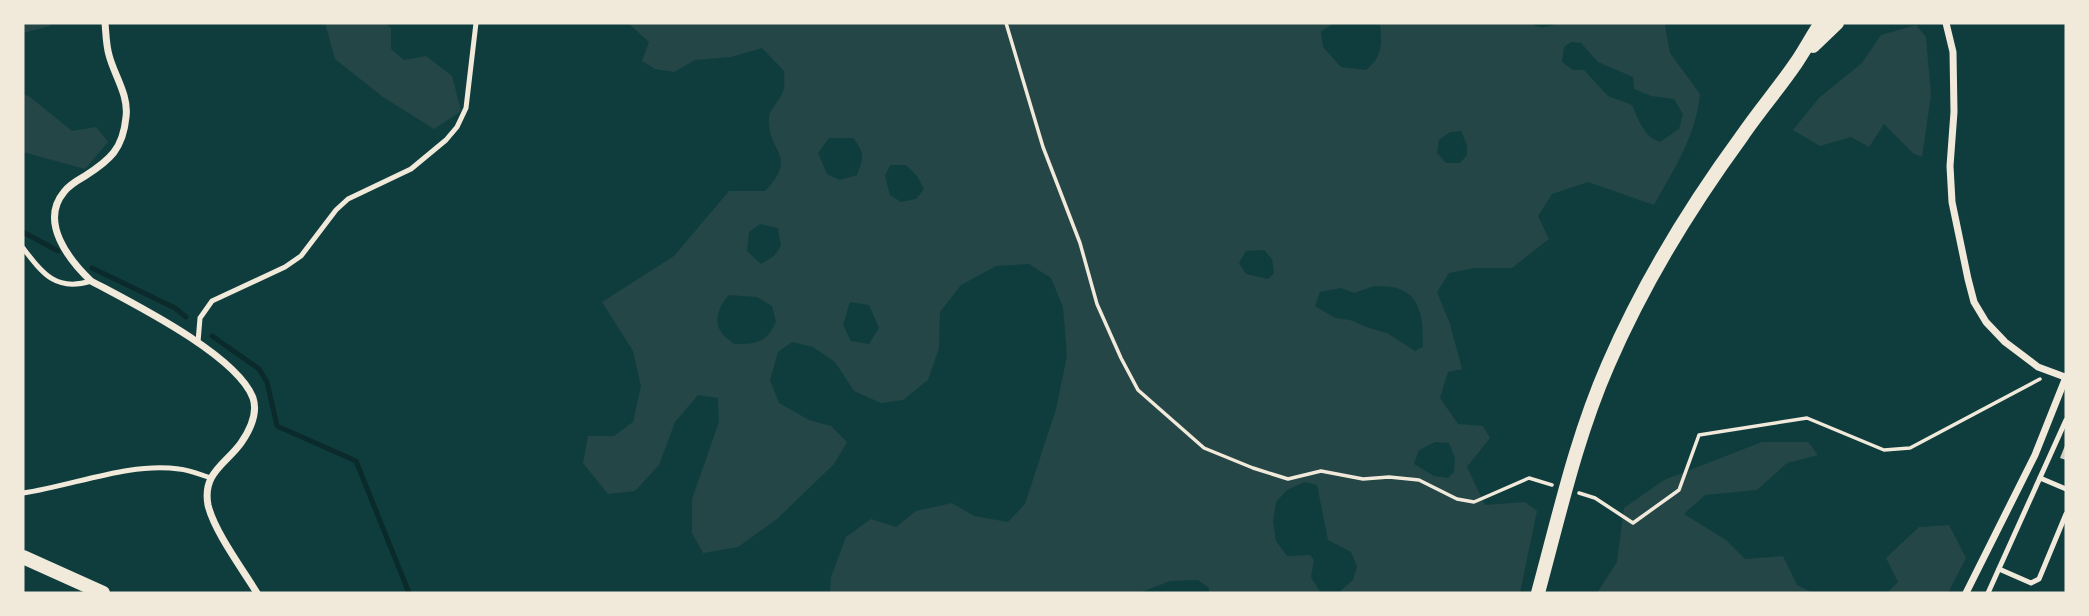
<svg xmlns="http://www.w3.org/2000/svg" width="2089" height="616" viewBox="0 0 2089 616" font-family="Karla,sans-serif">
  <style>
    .green { fill: #244646; fill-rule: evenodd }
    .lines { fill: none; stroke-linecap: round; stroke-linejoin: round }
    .stream { stroke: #0a2a2b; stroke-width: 5 }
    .building { fill: #cfcfc3 }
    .path { stroke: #f1e9da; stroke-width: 3.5 }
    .service { stroke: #f1e9da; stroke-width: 5 }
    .minor { stroke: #f1e9da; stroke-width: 7 }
    .secondary { stroke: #f1e9da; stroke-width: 14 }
  </style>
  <rect width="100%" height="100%" fill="#0f3d3e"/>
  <g class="green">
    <polygon points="23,23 50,23 50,26 23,33"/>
    <polygon points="325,23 385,23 391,28 391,49 404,60 426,56 452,76 461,111 434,129 383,97 335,59"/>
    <path d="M628,23H1335L1321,31L1323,47L1341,67L1366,70C1383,56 1382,44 1380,23H1531C1539,30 1549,27 1558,23H1667L1665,25L1670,53L1700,94C1696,136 1674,169 1654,205L1588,182L1552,194L1538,216L1549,239L1512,268H1475L1449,273L1437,292L1450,324L1462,369L1448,372L1440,398L1458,424L1483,426L1490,438L1467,467L1485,505L1525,502L1537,511L1520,593H1338L1353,580L1357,566L1351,552L1328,540L1317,485L1305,482L1287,490L1276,502L1273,522L1276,541L1287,556L1310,555L1314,560L1311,577L1321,593H1209V588L1198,580L1170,581L1139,593H830L831,577L846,537L871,519L896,527L916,511L952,503L974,516L1008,522L1025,504L1056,409L1067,356L1063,307L1051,278L1029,264L996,266L961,285L940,312L939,348L928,380L903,400L881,403L854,391L835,362L813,347L792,342L778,352L770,380L779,403L809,420L831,426L847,442L834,464L777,519L738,547L703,553L692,533V499L719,422L718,398L698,395L675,422L659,465L635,491L608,494L583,463L588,436H614L633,422L641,386L633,351L602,302L674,256L729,191H765C800,155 766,152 769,117C771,106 782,99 784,88C785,83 784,77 784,71L762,48L731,57L695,60L674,72L655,69L642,61L649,42ZM1571,42L1581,43L1598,62L1633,77L1634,89L1651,96L1674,99L1683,114L1679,129L1660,142C1645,138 1638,119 1632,105L1608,96L1584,70H1573L1562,62L1564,47ZM1461,131L1467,145V155L1460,163H1446L1437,153L1439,140L1450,132ZM829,138H853C865,153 864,157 857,175L840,180L827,174L818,153ZM890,165H906L917,176L924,189L916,199L901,202L890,195L885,176ZM760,224L778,228L781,246L774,256L761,264L747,251L749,232ZM1264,250L1272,259L1274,273L1268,279L1246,274L1239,263L1246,251ZM1374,286C1381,287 1391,286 1397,288C1423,296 1423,324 1423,347L1415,351L1387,333L1369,328L1350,320L1335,318L1315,306L1320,292L1341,288L1354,293ZM729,295L757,297L772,306L776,322C766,343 757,344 734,344C730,340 724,337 721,332C713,321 720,303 729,295ZM850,302L869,305L879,328L869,344L851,341L843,325ZM1435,442L1449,443L1455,458L1454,472L1448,478L1434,476L1414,464L1419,450Z"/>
    <polygon points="1916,25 1926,37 1931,95 1922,157 1913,153 1884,124 1869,147 1851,137 1820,146 1793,130 1819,98 1862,63 1881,35"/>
    <polygon points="23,94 30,97 72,131 96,127 108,142 85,169 23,152"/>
    <polygon points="1762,442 1808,442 1818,455 1787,463 1757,490 1705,495 1684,514 1726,540 1745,559 1783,556 1797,585 1813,593 1597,593 1617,562 1624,508 1664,480"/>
    <polygon points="1949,525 1966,558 1948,593 1887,593 1898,582 1886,558 1919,527"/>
  </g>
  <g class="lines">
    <g class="stream">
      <polyline points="23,232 58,251"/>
      <polyline points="92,268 175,308 186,317"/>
      <polyline points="212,336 259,369 267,382 277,426 356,461 409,593"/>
    </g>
  </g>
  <polygon class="building" points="2066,443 2066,460 2060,458"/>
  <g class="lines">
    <g class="path">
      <polyline points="1006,23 1043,147 1080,243 1097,304 1121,358 1138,390 1204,448 1253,468 1288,479 1321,471 1363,479 1389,477 1419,480 1457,499 1474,502 1529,478 1552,485"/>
      <polyline points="1579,493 1595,498 1633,523 1679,490 1699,435 1807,418 1884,450 1910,448 2040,379"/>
    </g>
    <g class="service">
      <path d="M23,248C43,274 56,292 91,281"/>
      <polyline points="198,342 200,318 212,301 285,267 301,256 336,210 348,199 411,169 446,140 457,127 466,108 476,23"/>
      <polyline points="2040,478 2066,489"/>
      <path d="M23,493C73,486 128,462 179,469C190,470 201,475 211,478"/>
      <polyline points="1999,569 2031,583 2039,579 2066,514"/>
      <polyline points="1988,593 2066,420"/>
    </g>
    <g class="minor">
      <path d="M105,23C106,33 106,45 109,55C114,75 129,95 126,117C123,149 110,160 85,176C78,180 69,185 64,192C39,222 69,260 91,281C132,303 237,355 253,398C258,413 250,430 241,443C226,464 202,473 208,505C214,531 243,570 257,593"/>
      <polyline points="1946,23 1953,52 1954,112 1950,166 1952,202 1968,279 1974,302 1986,322 2005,342 2038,367 2065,377"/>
      <polyline points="1966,593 2035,455 2066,377"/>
    </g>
    <g class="secondary">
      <polyline points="1813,46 1837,23"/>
      <polyline points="23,557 103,593"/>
      <path d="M1538,593C1559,516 1576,438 1608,365C1643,284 1690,207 1742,136C1759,111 1779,88 1796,63C1805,50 1812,36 1821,23"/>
    </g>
  </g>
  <rect width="2089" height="616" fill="none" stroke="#f1e9da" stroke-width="49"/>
</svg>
